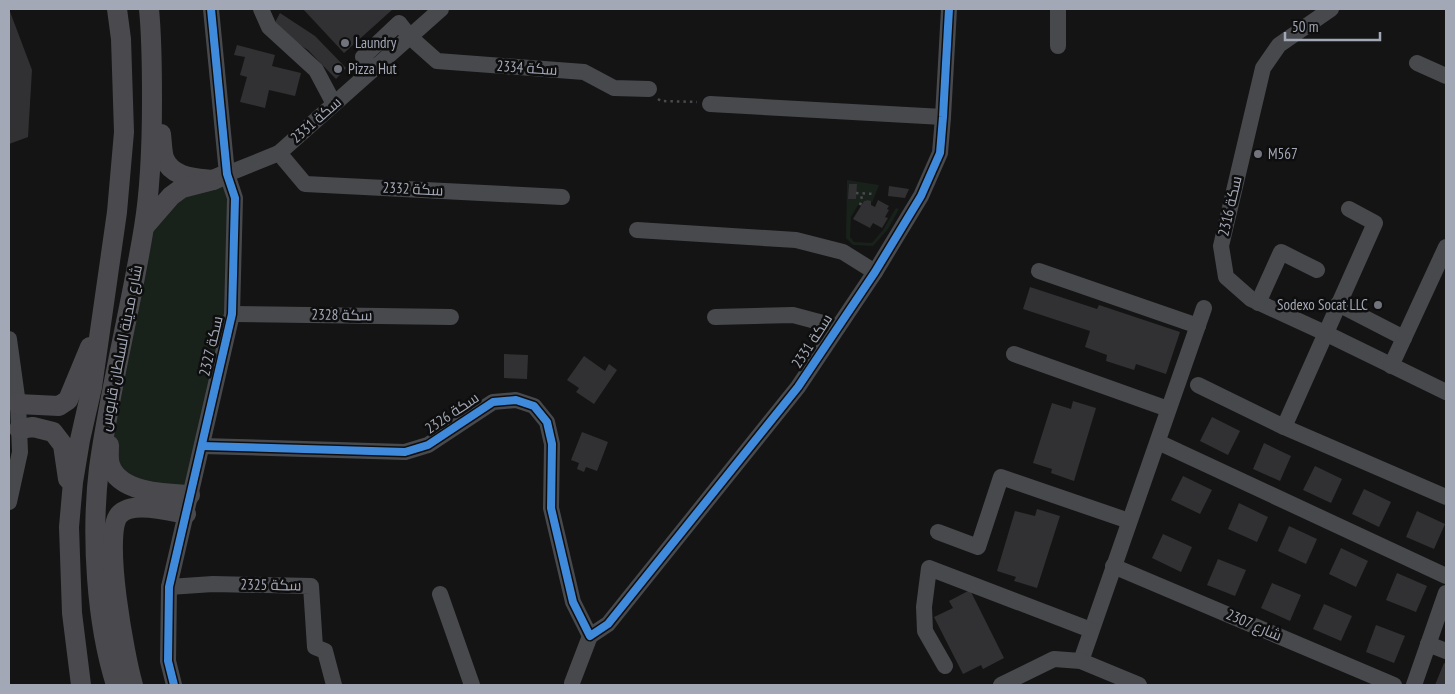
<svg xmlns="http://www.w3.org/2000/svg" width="1455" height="694" viewBox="0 0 1455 694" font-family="'PT Sans Narrow',Cairo,sans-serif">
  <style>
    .green { fill: #19211b }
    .building { fill: #313133 }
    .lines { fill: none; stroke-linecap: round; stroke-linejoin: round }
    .path { stroke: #494a4e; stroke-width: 2.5; stroke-dasharray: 2.5 4; stroke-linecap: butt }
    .minor { stroke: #47494d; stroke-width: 16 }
    .major { stroke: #4a4a4e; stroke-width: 20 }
    .cycleway-casing { stroke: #0e0e0f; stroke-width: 11 }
    .cycleway { stroke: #408adc; stroke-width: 8 }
    .poi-dot { fill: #71747d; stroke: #0e0e0f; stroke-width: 2 }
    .labels { text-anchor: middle; stroke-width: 5; stroke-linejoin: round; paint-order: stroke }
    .poi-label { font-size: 15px; fill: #a3a8b6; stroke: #0e0e0f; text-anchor: start }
    .street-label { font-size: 15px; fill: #a3a8b6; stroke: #0e0e0f }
  </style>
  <rect width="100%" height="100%" fill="#141414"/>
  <g class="green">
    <polygon points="226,176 231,313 189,494 122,479 110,445 147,226 172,197"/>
    <polygon points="847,180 879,185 872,203 871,201 868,200 864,201 861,206 858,205 851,217 850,237 854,242 872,243 883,230 896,208 899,209 888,229 873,246 853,245 846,238"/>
  </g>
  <g class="building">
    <polygon points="9,9 32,70 28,137 9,144"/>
    <polygon points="303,9 393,9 344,53"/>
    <polygon points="280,13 315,36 346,68 336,79 308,50 272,28"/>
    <polygon points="237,45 275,55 272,66 301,73 295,96 269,90 265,108 240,102 247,77 240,75 245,57 234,55"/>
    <polygon points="849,184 857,184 856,199 848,199"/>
    <polygon points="889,186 909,189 905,198 888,196"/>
    <polygon points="868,200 871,201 871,205 875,207 878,200 889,206 887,209 889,210 885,217 888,218 882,228 873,223 870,228 853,219 864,201"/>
    <polygon points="1030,287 1097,309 1099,305 1180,332 1166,374 1136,364 1134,370 1106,361 1107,355 1085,347 1090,331 1023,309"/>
    <polygon points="504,354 528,355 527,379 504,378"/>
    <polygon points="584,356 605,371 609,364 617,370 594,404 576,392 579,388 567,380"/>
    <polygon points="1073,401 1096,408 1074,481 1051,473 1052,469 1033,463 1052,403 1071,409"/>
    <polygon points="1212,417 1240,431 1228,455 1200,441"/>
    <polygon points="582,432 608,442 597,471 586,467 584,472 577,469 579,463 571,460"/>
    <polygon points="1264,443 1291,456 1280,481 1253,469"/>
    <polygon points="1315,466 1342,479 1331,503 1303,490"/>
    <polygon points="1183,476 1212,490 1200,514 1171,500"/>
    <polygon points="1364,489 1391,502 1379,527 1352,514"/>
    <polygon points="1239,503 1268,517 1257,542 1228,529"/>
    <polygon points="1037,509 1060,516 1037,588 1014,581 1016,577 997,571 1015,511 1035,516"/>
    <polygon points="1417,511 1445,524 1434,549 1406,537"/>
    <polygon points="1289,526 1317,539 1306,564 1278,551"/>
    <polygon points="1163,534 1192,547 1181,572 1152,558"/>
    <polygon points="1341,548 1368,561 1356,587 1329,574"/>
    <polygon points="1218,559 1246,570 1235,596 1207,585"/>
    <polygon points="1397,573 1427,586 1416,612 1386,600"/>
    <polygon points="1272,583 1301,595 1290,621 1261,608"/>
    <polygon points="970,590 1004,658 983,669 981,665 963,674 934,617 953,608 949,601"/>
    <polygon points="1324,604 1352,616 1341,641 1313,629"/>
    <polygon points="1376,625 1405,636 1394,663 1366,652"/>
    <polygon points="1444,663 1446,664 1446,685 1435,685"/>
  </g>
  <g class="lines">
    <g class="path">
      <polyline points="658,99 661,101 697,102"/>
      <polyline points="856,193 875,194"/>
      <polyline points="860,205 862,199 860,193"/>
    </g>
    <g class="minor">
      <polyline points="261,9 269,27 316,70 334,104"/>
      <polyline points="1058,9 1058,46"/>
      <polyline points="1331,9 1279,45 1263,68 1221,246 1226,277 1251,299 1325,333 1446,392"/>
      <polyline points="1417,63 1446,76"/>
      <polyline points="372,70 363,57 399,23 410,37 437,61 584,72 614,88 649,89"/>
      <polyline points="710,104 943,117"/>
      <polyline points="279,153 305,184 562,197"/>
      <polyline points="227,174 279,153 441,9"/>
      <polyline points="637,230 796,240 843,252 875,272"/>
      <polyline points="1039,271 1198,326"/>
      <polyline points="1258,303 1281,252 1317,270"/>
      <polyline points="1338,304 1404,338"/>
      <polyline points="232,314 451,317"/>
      <polyline points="715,317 793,315 838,327"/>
      <polyline points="9,339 18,404 20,452 9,502"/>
      <polyline points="1014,354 1168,409"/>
      <polyline points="1391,366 1446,247"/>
      <polyline points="1198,385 1284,427 1446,497"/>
      <polyline points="1284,427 1375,223 1349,209"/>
      <polyline points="1158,442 1446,576"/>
      <polyline points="202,446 405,452 428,445 493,402 516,400 534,406 547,422 552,444 551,508 573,602 590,636"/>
      <polyline points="938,532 978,547 1001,477 1129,521"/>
      <polyline points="1113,566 1394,685"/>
      <polyline points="169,587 213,584 311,586 315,647 325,651 334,685"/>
      <polyline points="440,594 472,685"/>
      <polyline points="590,636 608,624 798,387 875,272 921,196 940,153 943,117 949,9"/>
      <polyline points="1428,644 1446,651"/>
      <polyline points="1081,661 1204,308"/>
      <polyline points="945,666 925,631 924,607 929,568 1091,630"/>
      <polyline points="174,685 168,661 169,587 232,314 235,198 227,174 211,9"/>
      <polyline points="572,685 572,683 590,636"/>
      <polyline points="1001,685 1054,659 1081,661 1139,685"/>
      <polyline points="1414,685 1446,593"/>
    </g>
    <g class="major">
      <path d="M161,134C162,142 162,151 164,158C172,178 195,178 213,180"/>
      <polyline points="145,226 171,196 182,188 213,180 227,174"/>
      <polyline points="18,404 59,406 68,400 90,347"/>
      <polyline points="19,429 33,427 53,432 63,445 68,479"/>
      <path d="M109,445C109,451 108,459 110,465C119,493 166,494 190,495"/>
      <polyline points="81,685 72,613 69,527 73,482 80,440 92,387 117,212 124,132 121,39 117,9"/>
      <path d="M116,685C96,622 91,534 99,468C110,387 131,308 144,227C151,185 152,142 152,99C152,69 152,39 149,9"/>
      <path d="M133,685C125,658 102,535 119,515C132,500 170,511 186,514"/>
    </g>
    <defs>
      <g id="cycleway">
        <polyline points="202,446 405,452 428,445 493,402 516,400 534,406 547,422 552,444 551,508 573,602 590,636 608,624 798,387 875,272 921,196 940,153 943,117 949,9"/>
        <polyline points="174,685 168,661 169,587 232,314 235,198 227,174 211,9"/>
      </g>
    </defs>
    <use href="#cycleway" class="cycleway-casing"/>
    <use href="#cycleway" class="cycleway"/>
  </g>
  <g class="poi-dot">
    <circle cx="345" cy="43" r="5"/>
    <circle cx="338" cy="69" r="5"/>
    <circle cx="1258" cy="154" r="5"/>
    <circle cx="1378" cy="305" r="5"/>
  </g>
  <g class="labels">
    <g class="poi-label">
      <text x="355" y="48">Laundry</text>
      <text x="348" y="74">Pizza Hut</text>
      <text x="1268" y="159">M567</text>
      <text x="1368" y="310" text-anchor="end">Sodexo Socat LLC</text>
    </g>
    <g class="street-label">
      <text transform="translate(527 68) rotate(4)" y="5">سكة 2334</text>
      <text transform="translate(316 120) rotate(-41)" y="5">سكة 2331</text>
      <text transform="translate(413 189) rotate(3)" y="5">سكة 2332</text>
      <text transform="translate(1230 206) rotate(-77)" y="5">2316 سكة</text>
      <text transform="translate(342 315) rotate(1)" y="5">سكة 2328</text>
      <text transform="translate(812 341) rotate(-57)" y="5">سكة 2331</text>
      <text transform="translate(211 346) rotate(-77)" y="5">سكة 2327</text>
      <text transform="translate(121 348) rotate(-79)" y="5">شارع مدينة السلطان قابوس</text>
      <text transform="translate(452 413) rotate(-34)" y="5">سكة 2326</text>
      <text transform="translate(271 585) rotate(1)" y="5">سكة 2325</text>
      <text transform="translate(1254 625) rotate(23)" y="5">2307 شارع</text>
    </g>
  </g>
  <rect width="1455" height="694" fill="none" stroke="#a3a8b6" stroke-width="20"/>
  <path d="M1285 32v8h95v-8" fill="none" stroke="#a3a8b6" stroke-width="2.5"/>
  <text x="1292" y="32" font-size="15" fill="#a3a8b6" stroke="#0e0e0f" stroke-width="4" paint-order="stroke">50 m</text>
</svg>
